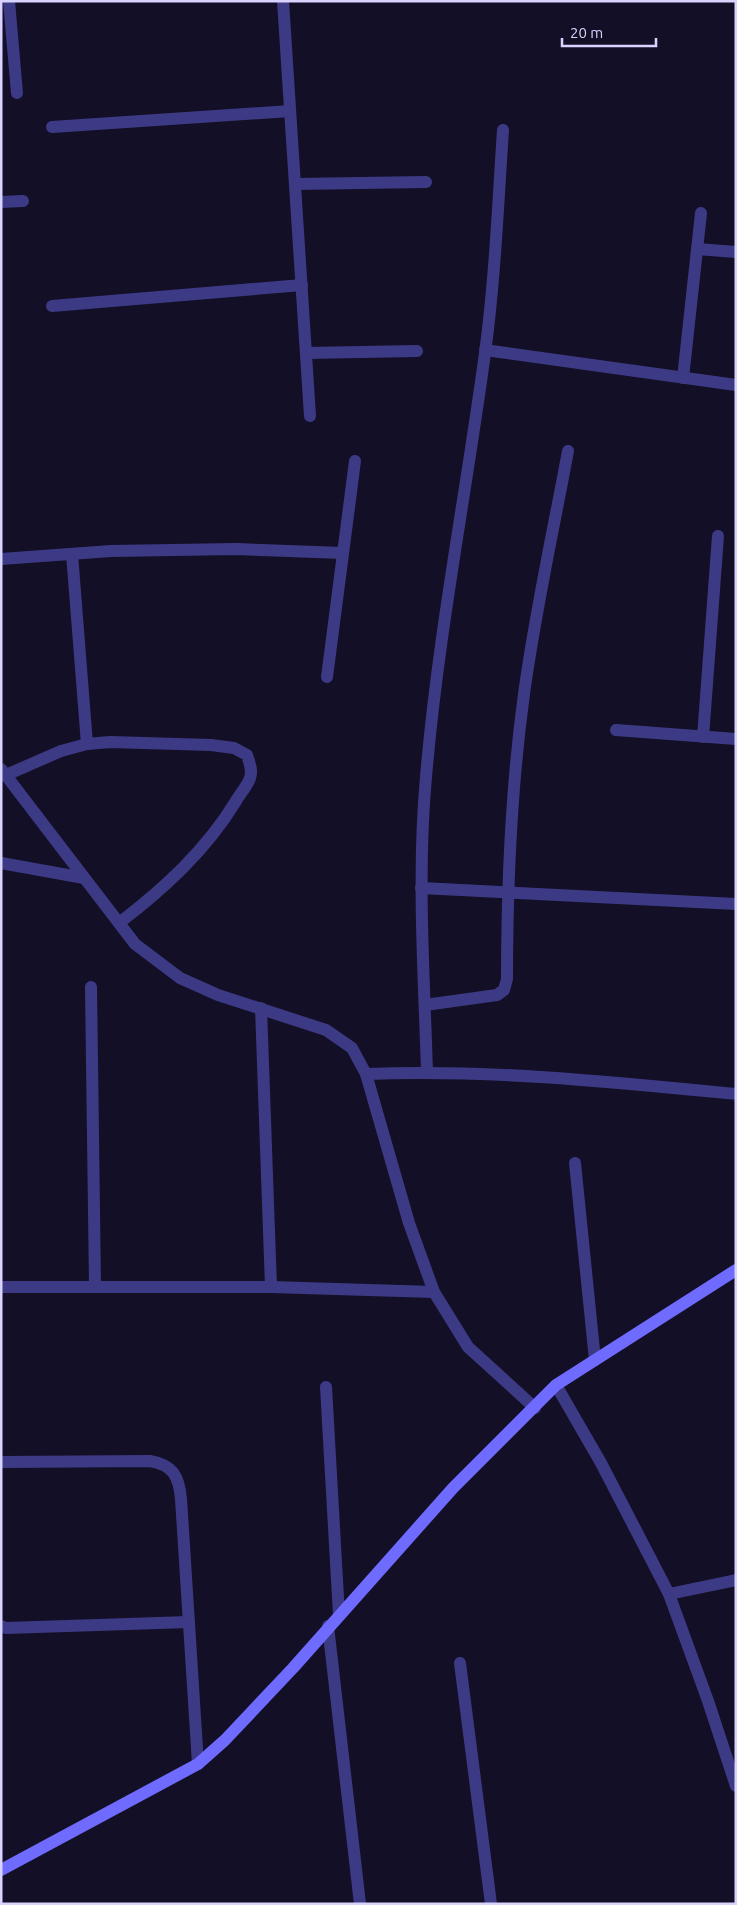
<svg xmlns="http://www.w3.org/2000/svg" width="737" height="1905" viewBox="0 0 737 1905" font-family="Ubuntu,sans-serif">
  <style>
    .lines { fill: none; stroke-linecap: round; stroke-linejoin: round }
    .lane { stroke: #3d3a85; stroke-width: 12 }
    .street { stroke: #3d3a85; stroke-width: 12 }
    .secondary { stroke: #6f6bff; stroke-width: 12 }
  </style>
  <rect width="100%" height="100%" fill="#130f26"/>
  <g class="lines">
    <polyline class="lane" points="697,249 736,252"/>
    <g class="street">
      <polyline points="9,1 17,93"/>
      <polyline points="283,1 310,416"/>
      <polyline points="52,127 290,111"/>
      <polyline points="295,184 426,182"/>
      <polyline points="1,202 23,201"/>
      <polyline points="52,306 302,285"/>
      <polyline points="485,350 736,385"/>
      <polyline points="306,353 417,351"/>
      <polyline points="683,378 701,213"/>
      <polyline points="72,554 87,744"/>
      <polyline points="1,559 111,551 236,549 343,553"/>
      <polyline points="327,677 355,461"/>
      <polyline points="616,730 736,739"/>
      <polyline points="703,737 718,536"/>
      <polyline points="1,769 135,944 180,978 218,995 326,1030 352,1048 366,1074 409,1223 434,1292 468,1347 535,1408"/>
      <path d="M6,775L61,751L87,744L110,742L211,745L234,748L247,755C249,762 253,770 250,778C248,785 240,794 236,801C206,850 165,888 119,923"/>
      <polyline points="1,863 84,878"/>
      <polyline points="421,888 736,904"/>
      <polyline points="91,987 95,1286"/>
      <path d="M425,1005L497,995L504,990L507,979C507,883 511,789 524,694C535,613 553,532 568,451"/>
      <polyline points="261,1008 271,1287"/>
      <path d="M427,1072C424,974 417,875 426,777C438,635 466,494 485,353C495,279 498,204 503,130"/>
      <path d="M366,1074C489,1069 614,1082 736,1094"/>
      <polyline points="575,1163 595,1360"/>
      <polyline points="1,1287 271,1287 434,1292"/>
      <polyline points="556,1385 601,1463 669,1594 708,1701 736,1786"/>
      <polyline points="326,1387 339,1615"/>
      <path d="M1,1462L150,1461C173,1465 179,1476 181,1499L198,1764"/>
      <polyline points="669,1594 736,1580"/>
      <polyline points="1,1626 6,1628 189,1622"/>
      <polyline points="328,1626 360,1904"/>
      <polyline points="460,1663 491,1904"/>
    </g>
    <polyline class="secondary" points="1,1870 198,1764 225,1740 293,1668 453,1488 556,1385 736,1270"/>
  </g>
  <rect width="737" height="1905" fill="none" stroke="#d9d4ff" stroke-width="5"/>
  <path d="M562 38v8h94v-8" fill="none" stroke="#d9d4ff" stroke-width="2.5"/>
  <text x="570" y="38" font-size="15" fill="#d9d4ff" stroke="#130f26" stroke-width="4" paint-order="stroke">20 m</text>
</svg>
